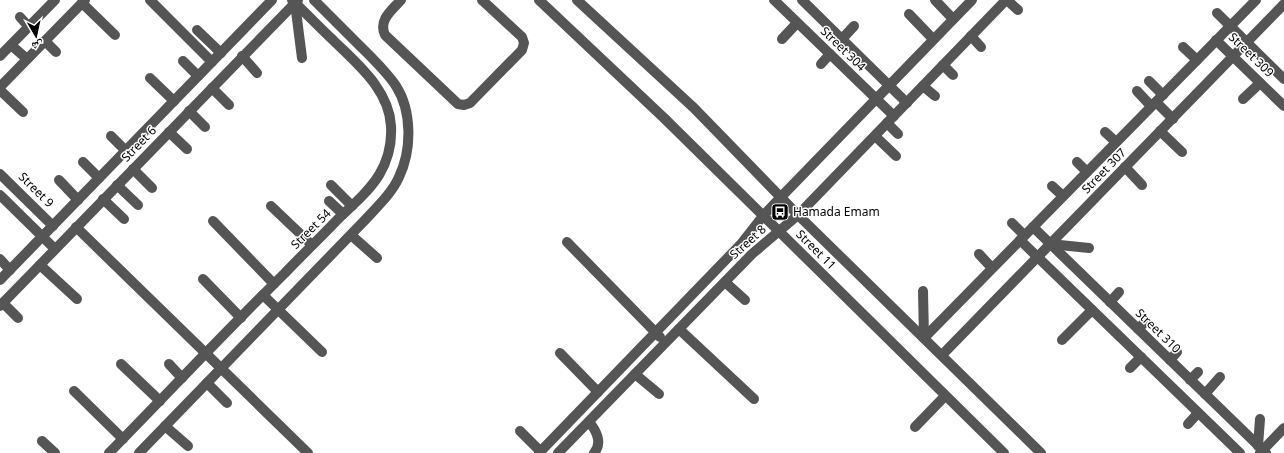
<svg xmlns="http://www.w3.org/2000/svg" width="1284" height="453" viewBox="0 0 1284 453" font-family="'Noto Sans','Noto Naskh Arabic',sans-serif">
  <style>
    .lines { fill: none; stroke-linecap: round; stroke-linejoin: round }
    .minor { stroke: #555; stroke-width: 10 }
    .labels { text-anchor: middle; stroke-width: 3; stroke-linejoin: round; paint-order: stroke }
    .street-label { font-size: 12px; fill: #000; stroke: #fff }
    .poi-label { font-size: 12px; fill: #000; stroke: #fff; text-anchor: start }
  </style>
  <rect width="100%" height="100%" fill="#fff"/>
  <g class="lines">
    <g class="minor">
      <polyline points="150,0 212,62"/>
      <path d="M401,0C392,10 378,20 385,35L458,104L464,105L470,103L522,50L524,43L522,37L482,0"/>
      <polyline points="539,0 664,118 1004,453"/>
      <polyline points="577,0 694,108 798,215 1041,453"/>
      <polyline points="774,0 894,116"/>
      <polyline points="802,0 907,103"/>
      <polyline points="935,0 953,19"/>
      <polyline points="1007,0 1018,10"/>
      <polyline points="82,3 115,35"/>
      <polyline points="295,3 302,58"/>
      <polyline points="1217,13 1284,79"/>
      <polyline points="909,14 933,39"/>
      <polyline points="20,17 29,27"/>
      <polyline points="197,30 221,53"/>
      <polyline points="971,36 981,47"/>
      <polyline points="782,39 797,23"/>
      <polyline points="842,39 854,26"/>
      <polyline points="1216,40 1284,106"/>
      <polyline points="45,41 56,52"/>
      <polyline points="11,45 27,59"/>
      <polyline points="1183,47 1197,60"/>
      <polyline points="0,56 55,0"/>
      <polyline points="242,56 257,73"/>
      <polyline points="183,61 198,76"/>
      <polyline points="821,64 830,54"/>
      <polyline points="943,65 953,75"/>
      <polyline points="150,78 174,101"/>
      <polyline points="1149,81 1163,95"/>
      <polyline points="923,86 935,96"/>
      <polyline points="0,87 85,0"/>
      <polyline points="212,88 229,105"/>
      <polyline points="0,90 23,112"/>
      <polyline points="1137,91 1151,106"/>
      <polyline points="1243,99 1260,83"/>
      <polyline points="1156,102 1173,119"/>
      <polyline points="189,111 205,127"/>
      <polyline points="887,123 898,134"/>
      <polyline points="1160,131 1182,152"/>
      <polyline points="169,132 187,149"/>
      <polyline points="1105,132 1116,142"/>
      <polyline points="111,136 126,151"/>
      <polyline points="875,136 896,156"/>
      <polyline points="83,162 99,178"/>
      <polyline points="1077,162 1087,172"/>
      <polyline points="1125,167 1142,185"/>
      <polyline points="133,169 152,188"/>
      <polyline points="0,174 53,226"/>
      <polyline points="59,180 78,200"/>
      <polyline points="117,185 138,205"/>
      <polyline points="331,185 352,206"/>
      <polyline points="1052,186 1063,196"/>
      <polyline points="0,195 55,249"/>
      <polyline points="103,199 124,219"/>
      <polyline points="329,201 343,214"/>
      <polyline points="271,206 312,245"/>
      <polyline points="213,221 274,284"/>
      <polyline points="1012,223 1024,235"/>
      <polyline points="76,227 308,453"/>
      <polyline points="1033,227 1266,453"/>
      <polyline points="351,235 377,258"/>
      <polyline points="1020,240 1240,453"/>
      <polyline points="567,242 660,337"/>
      <polyline points="1050,244 1089,248"/>
      <polyline points="979,254 992,268"/>
      <polyline points="0,259 10,270"/>
      <polyline points="40,265 77,299"/>
      <polyline points="203,279 241,318"/>
      <polyline points="0,280 272,0"/>
      <polyline points="725,282 745,300"/>
      <polyline points="923,291 924,338"/>
      <polyline points="263,295 322,352"/>
      <polyline points="1110,302 1119,292"/>
      <polyline points="3,303 18,318"/>
      <polyline points="0,306 298,0"/>
      <polyline points="679,329 754,399"/>
      <polyline points="1138,329 1146,321"/>
      <polyline points="924,338 1256,0"/>
      <polyline points="1062,340 1092,310"/>
      <polyline points="560,353 598,392"/>
      <polyline points="942,355 1284,4"/>
      <polyline points="1170,360 1177,352"/>
      <polyline points="121,364 160,401"/>
      <polyline points="169,364 182,378"/>
      <polyline points="1130,368 1141,357"/>
      <polyline points="635,374 659,394"/>
      <polyline points="1190,380 1198,372"/>
      <polyline points="207,383 227,403"/>
      <polyline points="74,391 123,439"/>
      <polyline points="1205,394 1220,377"/>
      <path d="M589,422C596,430 603,443 594,453"/>
      <polyline points="1188,424 1198,413"/>
      <polyline points="165,426 188,446"/>
      <polyline points="915,427 945,396"/>
      <polyline points="520,431 540,451"/>
      <polyline points="42,441 55,453"/>
      <polyline points="1258,446 1260,419"/>
      <path d="M109,453C168,393 225,332 285,273C303,254 322,236 340,217C354,204 369,191 379,175C388,160 392,143 391,126C389,89 357,64 333,40C319,27 306,13 292,0"/>
      <path d="M139,453L365,220C377,207 392,193 399,177C412,150 412,111 396,86C386,71 372,58 359,45C344,30 329,15 314,0"/>
      <polyline points="539,453 741,244 763,216 780,198 972,0"/>
      <polyline points="558,453 752,254 798,215 1006,0"/>
      <polyline points="1260,453 1284,428"/>
    </g>
  </g>
  <defs>
    <symbol id="bus-square" viewBox="-11 -11 22 22"><rect x="-9" y="-9" width="18" height="18" rx="4" fill="#000" stroke="#fff"/><path d="M-5-6H5V4H4V6H2V4H-2V6H-4V4H-5ZM-3.5-4V0h7V-4ZM-3.5 1.2v1.5H-2V1.2ZM2 1.2v1.5H3.5V1.2Z" fill="#fff"/></symbol>
  </defs>
  <g fill-rule="evenodd">
    <use href="#bus-square" x="770" y="202" width="20" height="20"/>
  </g>
  <g class="labels">
    <g class="street-label">
      <text transform="translate(843 49) rotate(44)" y="4">Street 304</text>
      <text transform="translate(1251 55) rotate(44)" y="4">Street 309</text>
      <text transform="translate(139 144) rotate(-46)" y="4">Street 6</text>
      <text transform="translate(1104 171) rotate(-46)" y="4">Street 307</text>
      <text transform="translate(36 190) rotate(45)" y="4">Street 9</text>
      <text transform="translate(311 229) rotate(-45)" y="4">Street 54</text>
      <text transform="translate(748 242) rotate(-42)" y="4">Street 8</text>
      <text transform="translate(816 250) rotate(45)" y="4">Street 11</text>
      <text transform="translate(1158 331) rotate(44)" y="4">Street 310</text>
    </g>
    <g class="poi-label">
      <text x="793" y="216">Hamada Emam</text>
    </g>
  </g>
  <g transform="translate(36 36) rotate(171)" stroke="#ffffff" stroke-width="3" paint-order="stroke">
  <path d="M0-3L7 15L0 10L-7 15Z" fill="#000000"/>
  <text y="-6" font-size="11" font-weight="bold" text-anchor="middle" fill="#000000">ش</text>
  </g>
</svg>
